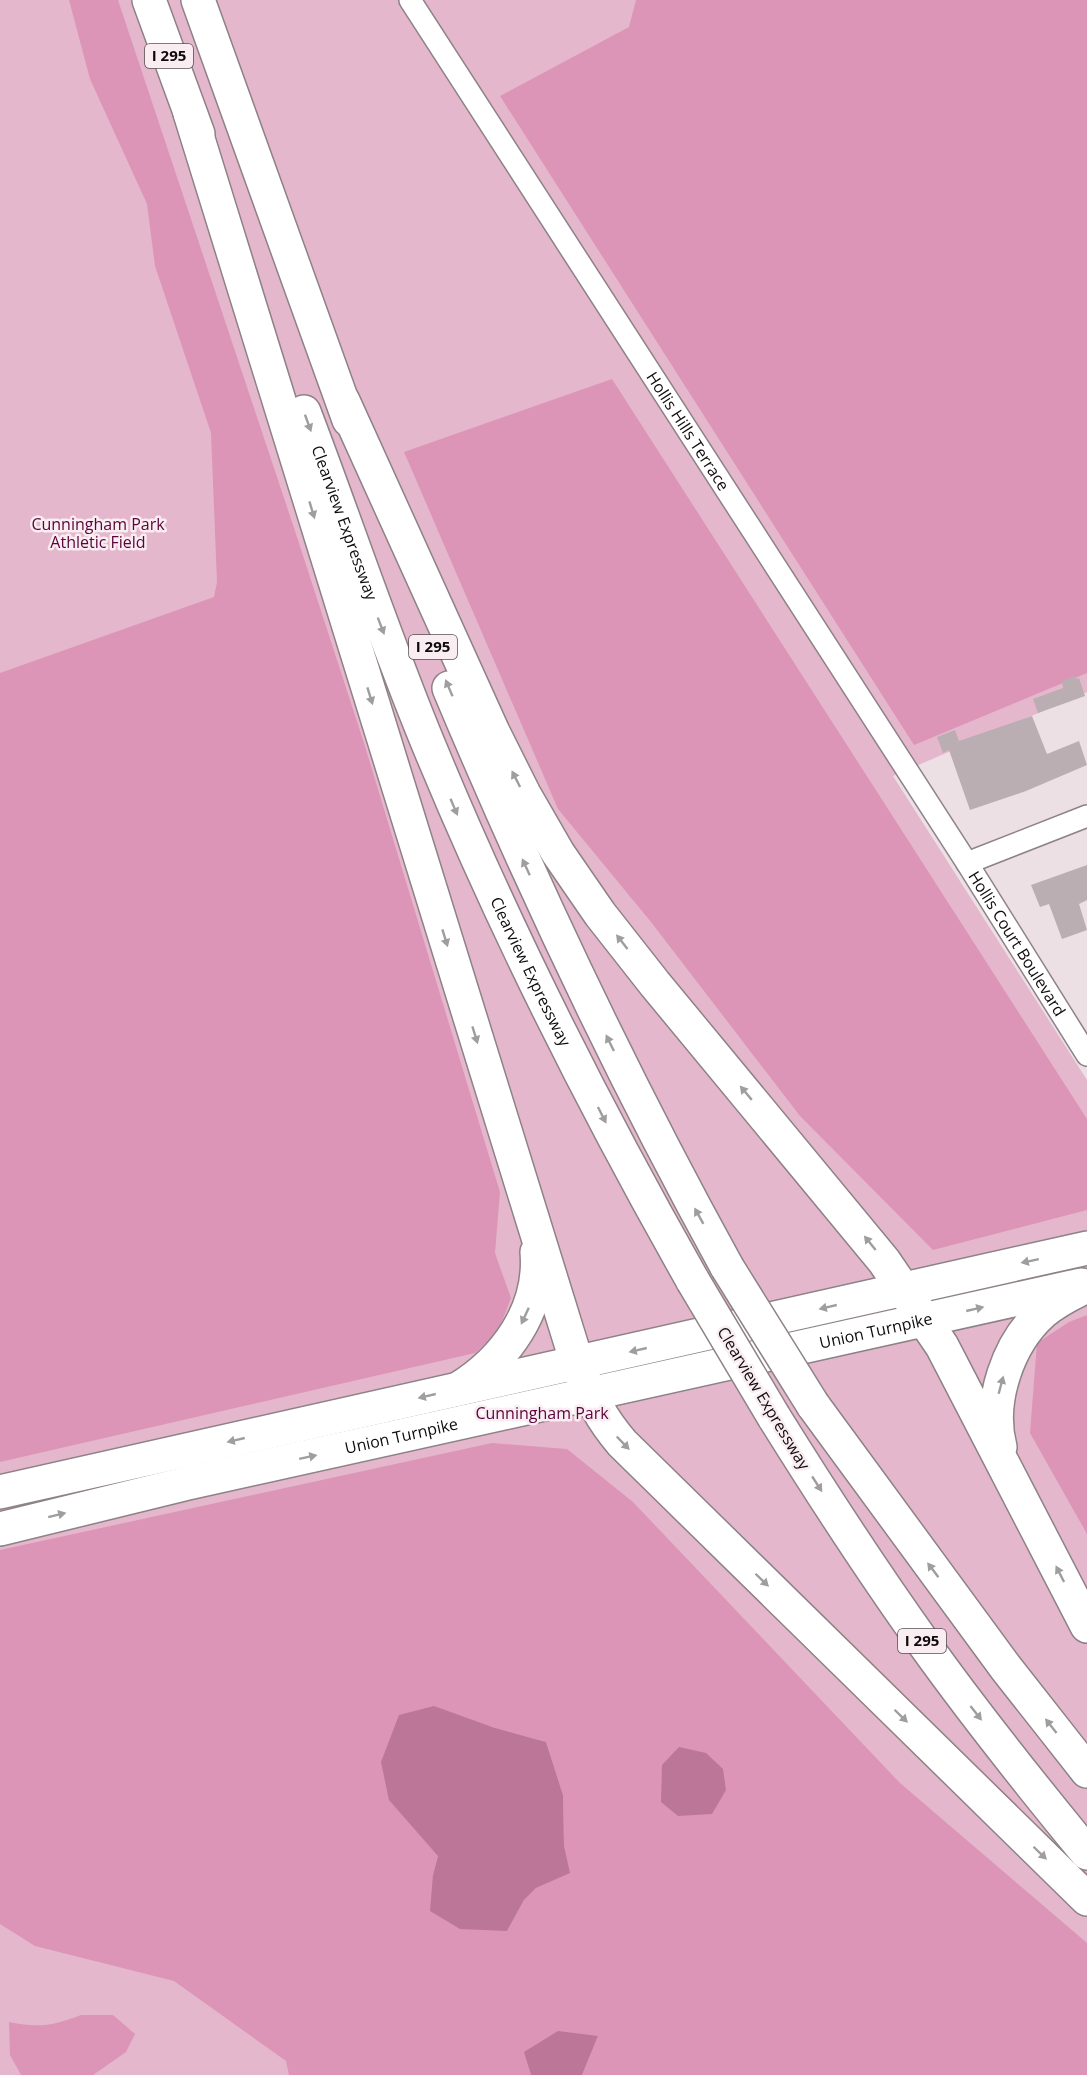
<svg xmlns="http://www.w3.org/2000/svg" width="1087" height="2075" viewBox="0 0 1087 2075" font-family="'Open Sans',sans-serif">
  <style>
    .green { fill: #e5b7cc }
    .forest { fill: #dc95b7; fill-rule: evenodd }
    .water { fill: #bb7698 }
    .building { fill: #baaeb3 }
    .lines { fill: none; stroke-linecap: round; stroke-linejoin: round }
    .street-casing { stroke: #8d8286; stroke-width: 24 }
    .primary-casing { stroke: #8d8286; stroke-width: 36 }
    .highway-casing { stroke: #8d8286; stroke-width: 36 }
    .street { stroke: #fff; stroke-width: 21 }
    .primary { stroke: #fff; stroke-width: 33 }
    .highway { stroke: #fff; stroke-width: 33 }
    .highway-bridge-casing { stroke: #8d8286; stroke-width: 36; stroke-linecap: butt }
    .highway-bridge { stroke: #fff; stroke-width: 33 }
    .oneway { fill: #9f9d9e }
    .labels { text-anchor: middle; stroke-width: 5; stroke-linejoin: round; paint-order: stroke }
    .shield { fill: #f9edf2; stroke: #554f51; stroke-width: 1.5 }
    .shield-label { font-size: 15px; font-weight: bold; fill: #0f0b0c }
    .street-label { font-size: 16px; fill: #0f0b0c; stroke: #f9edf2 }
    .park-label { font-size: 16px; fill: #5b043b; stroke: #f9edf2 }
  </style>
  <rect width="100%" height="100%" fill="#ece0e5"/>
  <polygon class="green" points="0,0 1087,0 1087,692 893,776 1087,1080 1087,2075 0,2075"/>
  <g class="forest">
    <polygon points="69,0 118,0 296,534 364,743 500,1192 495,1253 511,1298 498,1332 475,1353 0,1462 0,673 214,597 217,582 211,433 155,266 147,204 90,79"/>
    <polygon points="636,0 1087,0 1087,673 914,745 500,96 629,27"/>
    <polygon points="612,379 1087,1119 1087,1210 933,1250 800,1116 651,922 558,809 404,452"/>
    <polygon points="1087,1315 1087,1534 1030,1433 1037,1343 1069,1322"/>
    <path d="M492,1443L567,1449L633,1502L900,1783L1087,1943V2075H582L598,2036L525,2052L531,2075H289L286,2061L174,1981L35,1946L0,1924V1550ZM492,1727L546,1742L563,1795L564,1846L569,1873L536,1888L524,1900L507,1931L433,1875L438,1856Z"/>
    <path d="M81,2015H113L135,2034L126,2052L93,2075H21L10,2055L9,2022C39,2028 52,2026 81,2015Z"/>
  </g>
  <g class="water">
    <polygon points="434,1706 492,1727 546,1742 563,1795 564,1846 570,1873 536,1888 524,1900 507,1931 460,1929 430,1911 433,1875 438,1856 389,1800 381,1762 399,1715"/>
    <polygon points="679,1747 706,1753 723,1769 726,1790 712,1814 678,1816 661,1802 662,1765"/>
    <polygon points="558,2031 598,2036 582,2075 531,2075 524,2052"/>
  </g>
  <g class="building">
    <polygon points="1075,676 1077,679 1079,678 1085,696 1038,713 1033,699 1063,688 1062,681"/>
    <polygon points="1032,716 1047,754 1079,741 1087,765 1026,791 970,810 949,750 943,753 937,737 955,730 959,741"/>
    <polygon points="1087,865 1087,900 1079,904 1087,930 1062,939 1049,904 1040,907 1031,885"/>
  </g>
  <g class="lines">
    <defs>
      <g id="street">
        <path id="s1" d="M410,0L967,863L1087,1055"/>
        <polyline points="967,863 1087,816"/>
      </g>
      <g id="primary">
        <polyline points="0,1492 1087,1248"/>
        <path id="s2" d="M0,1529L188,1483L1081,1285"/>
      </g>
      <g id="highway">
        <polyline points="149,0 198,134"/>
        <polyline points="198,0 349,420"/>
        <path d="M190,113L577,1363C591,1396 598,1415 622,1443L1087,1899"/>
        <polyline points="343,401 493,732 524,794 558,853 600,914 655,984 884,1261 942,1346 1087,1626"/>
        <path id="s3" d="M304,412C347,525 385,641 432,753C507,934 596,1110 693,1281"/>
        <path d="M449,688C532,886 624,1080 727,1267"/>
        <path d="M458,1389C505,1360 542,1310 537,1252"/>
        <polyline points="813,1405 1006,1668 1087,1771"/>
        <path d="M774,1417C822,1494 872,1571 925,1645C976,1716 1031,1785 1087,1853"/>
        <path d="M1000,1447C988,1401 1008,1343 1043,1312C1056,1301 1072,1293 1087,1286"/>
      </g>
    </defs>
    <use href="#street" class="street-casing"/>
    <use href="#primary" class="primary-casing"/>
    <use href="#highway" class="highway-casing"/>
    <use href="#street" class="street"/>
    <use href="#primary" class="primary"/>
    <use href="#highway" class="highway"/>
    <defs>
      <g id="highway-bridge">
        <polyline points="727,1267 813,1405"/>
        <polyline points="693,1281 774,1417"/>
      </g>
    </defs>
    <use href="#highway-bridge" class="highway-bridge-casing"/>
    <use href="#highway-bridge" class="highway-bridge"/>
  </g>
  <defs><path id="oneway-solid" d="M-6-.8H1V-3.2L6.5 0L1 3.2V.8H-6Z" transform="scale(1.5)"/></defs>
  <g class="oneway">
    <use href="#oneway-solid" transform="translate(308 423) rotate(70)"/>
    <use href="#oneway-solid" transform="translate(312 510) rotate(73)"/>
    <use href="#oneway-solid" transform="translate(381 626) rotate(69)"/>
    <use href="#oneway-solid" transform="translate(449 688) rotate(-113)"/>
    <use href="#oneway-solid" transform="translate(370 696) rotate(73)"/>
    <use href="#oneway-solid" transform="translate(516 779) rotate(-117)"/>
    <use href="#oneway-solid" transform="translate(454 807) rotate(67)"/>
    <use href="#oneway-solid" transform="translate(526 867) rotate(-115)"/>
    <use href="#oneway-solid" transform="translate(445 938) rotate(73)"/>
    <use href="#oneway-solid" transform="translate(622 942) rotate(-128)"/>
    <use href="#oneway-solid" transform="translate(475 1035) rotate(73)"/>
    <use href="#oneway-solid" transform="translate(610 1043) rotate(-116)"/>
    <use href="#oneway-solid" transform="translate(746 1093) rotate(-130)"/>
    <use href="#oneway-solid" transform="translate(602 1115) rotate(63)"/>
    <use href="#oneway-solid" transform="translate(699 1216) rotate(-119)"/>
    <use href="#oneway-solid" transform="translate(870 1243) rotate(-129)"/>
    <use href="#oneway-solid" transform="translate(1030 1261) rotate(168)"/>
    <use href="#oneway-solid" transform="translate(828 1307) rotate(167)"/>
    <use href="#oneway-solid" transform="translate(975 1309) rotate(-13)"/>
    <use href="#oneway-solid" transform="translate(525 1316) rotate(115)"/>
    <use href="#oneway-solid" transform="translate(638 1350) rotate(167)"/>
    <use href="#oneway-solid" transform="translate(1001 1385) rotate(-75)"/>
    <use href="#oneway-solid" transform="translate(427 1396) rotate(167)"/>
    <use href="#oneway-solid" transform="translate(236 1440) rotate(167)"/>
    <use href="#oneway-solid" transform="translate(623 1443) rotate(46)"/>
    <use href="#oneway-solid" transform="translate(308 1457) rotate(-12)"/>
    <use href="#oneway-solid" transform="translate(817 1484) rotate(57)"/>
    <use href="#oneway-solid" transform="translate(57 1515) rotate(-14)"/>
    <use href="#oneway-solid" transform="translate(933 1570) rotate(-127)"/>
    <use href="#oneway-solid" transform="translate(1060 1574) rotate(-117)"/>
    <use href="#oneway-solid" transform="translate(762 1580) rotate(44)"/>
    <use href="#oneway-solid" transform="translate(976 1713) rotate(52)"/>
    <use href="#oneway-solid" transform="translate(901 1716) rotate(44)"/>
    <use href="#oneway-solid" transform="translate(1051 1726) rotate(-128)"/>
    <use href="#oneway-solid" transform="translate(1040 1853) rotate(44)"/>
  </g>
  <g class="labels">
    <g class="shield">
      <rect x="145" y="44" width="48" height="24" rx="4.5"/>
      <rect x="409" y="635" width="48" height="24" rx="4.5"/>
      <rect x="898" y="1629" width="48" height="24" rx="4.5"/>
    </g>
    <g class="shield-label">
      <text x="169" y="61">I 295</text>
      <text x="433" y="652">I 295</text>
      <text x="922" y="1646">I 295</text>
    </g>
    <g class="street-label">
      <text dy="6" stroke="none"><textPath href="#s1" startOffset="513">Hollis Hills Terrace</textPath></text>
      <text dy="6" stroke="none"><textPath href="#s3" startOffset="118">Clearview Expressway</textPath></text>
      <text dy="6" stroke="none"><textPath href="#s1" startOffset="1122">Hollis Court Boulevard</textPath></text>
      <text dy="6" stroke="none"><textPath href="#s3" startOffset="604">Clearview Expressway</textPath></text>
      <text dy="6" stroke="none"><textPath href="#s2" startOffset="898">Union Turnpike</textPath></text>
      <text transform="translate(764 1398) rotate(59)" y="6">Clearview Expressway</text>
      <text dy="6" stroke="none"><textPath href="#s2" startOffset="412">Union Turnpike</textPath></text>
    </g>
    <g class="park-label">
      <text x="98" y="530">Cunningham Park<tspan x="98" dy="18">Athletic Field</tspan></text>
      <text x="542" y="1419">Cunningham Park</text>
    </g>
  </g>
</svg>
